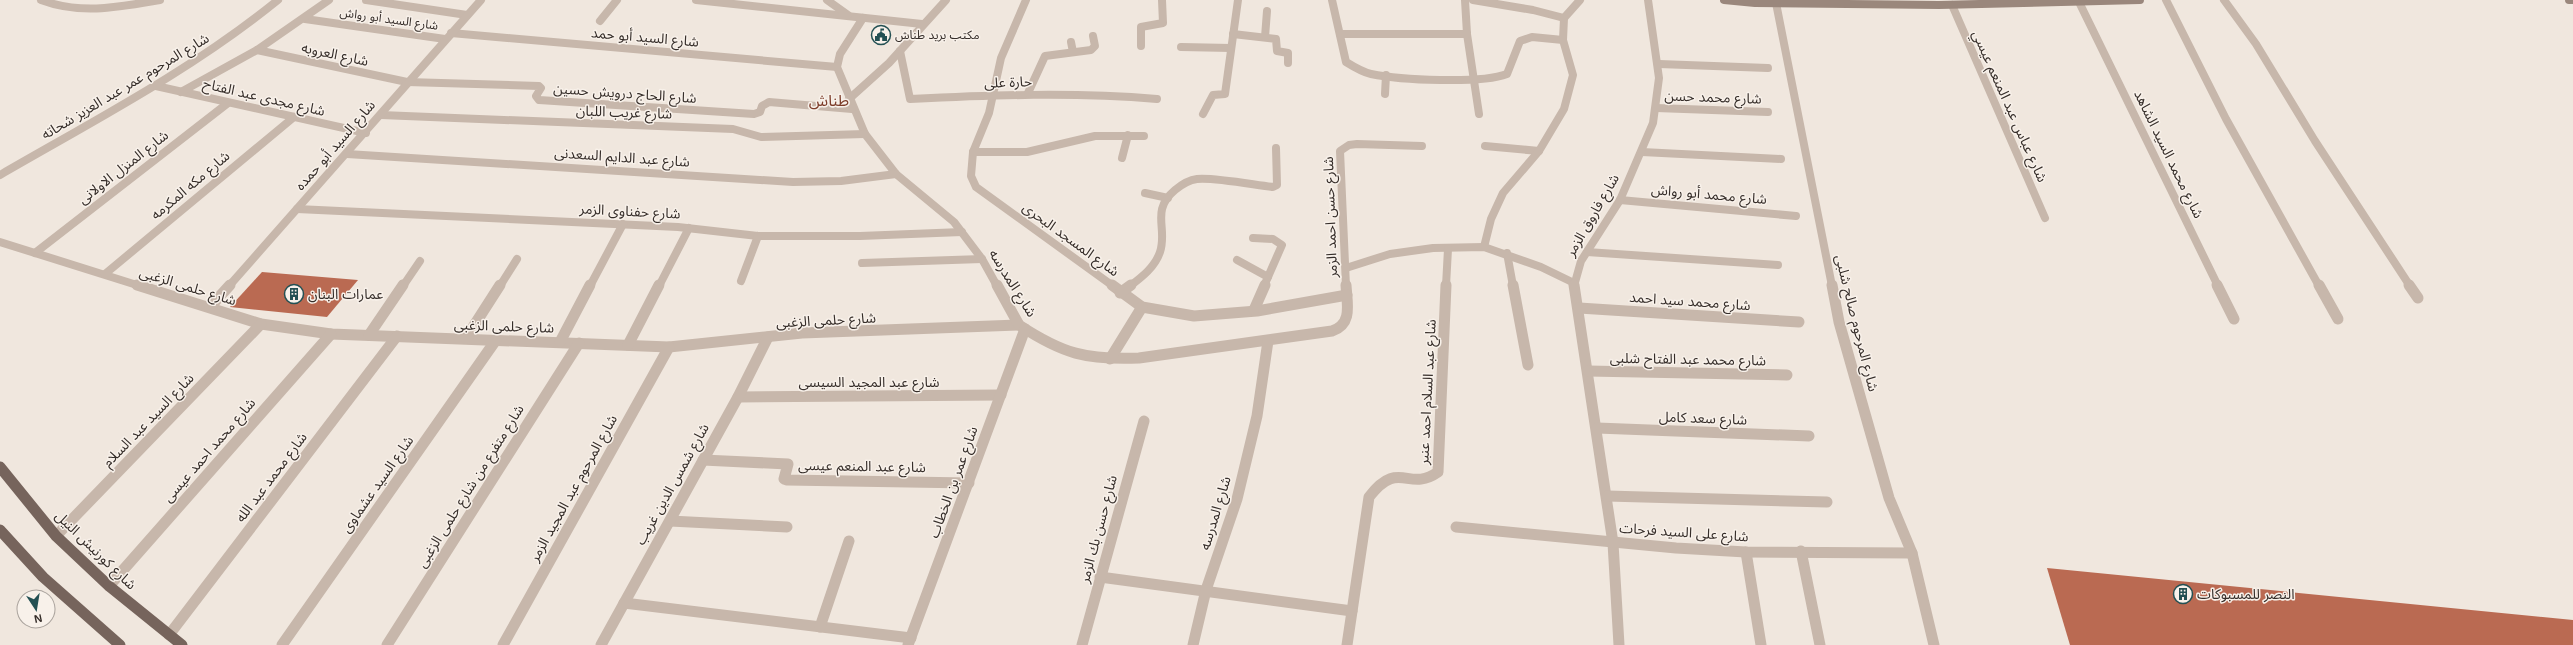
<svg xmlns="http://www.w3.org/2000/svg" width="2573" height="645" viewBox="0 0 2573 645" font-family="Helvetica,'Noto Sans Arabic',sans-serif">
  <style>
    .building { fill: #ba6a52 }
    .lines { fill: none; stroke-linecap: round; stroke-linejoin: round }
    .minor-far1 { stroke: #c7b7ab; stroke-width: 8 }
    .minor { stroke: #c7b7ab; stroke-width: 11 }
    .secondary { stroke: #9a877c; stroke-width: 8 }
    .primary { stroke: #76645c; stroke-width: 11 }
    .labels { text-anchor: middle; stroke-width: 3; stroke-linejoin: round; paint-order: stroke }
    .far-street-label { font-size: 12px; fill: #352d29; stroke: #f8f1ea }
    .far-poi-label { font-size: 12px; fill: #352d29; stroke: #f8f1ea; text-anchor: start }
    .street-label { font-size: 14px; fill: #352d29; stroke: #f8f1ea }
    .poi-label { font-size: 14px; fill: #352d29; stroke: #f8f1ea; text-anchor: start }
    .quarter-label { font-size: 16px; fill: #7d3d2a; stroke: #f8f1ea }
  </style>
  <rect width="100%" height="100%" fill="#f0e7de"/>
  <g class="building">
    <polygon points="262,272 358,280 327,317 230,307"/>
    <polygon points="2047,568 2573,620 2573,645 2070,645"/>
  </g>
  <g class="lines">
    <g class="minor-far1">
      <path d="M41,0C81,15 119,7 160,0"/>
      <polyline points="366,0 467,15"/>
      <polyline points="696,0 922,24"/>
      <polyline points="827,0 848,15"/>
      <polyline points="1026,0 1001,58 989,113 973,152 971,176 976,187 1113,286"/>
      <path d="M1332,0L1346,62C1354,67 1362,72 1371,74C1400,80 1481,84 1507,74L1520,41L1532,37L1563,40"/>
      <polyline points="1465,0 1467,34 1479,114"/>
      <polyline points="1473,0 1533,10 1564,18"/>
      <polyline points="1779,0 1776,3 1832,286"/>
      <polyline points="2166,0 2226,119 2319,286"/>
      <polyline points="2224,0 2256,44 2315,141 2410,286"/>
      <polyline points="2079,2 2218,286"/>
      <polyline points="1952,5 2045,218"/>
      <polyline points="863,18 840,54 837,67 865,134 896,174 954,222 982,259 997,286"/>
      <polyline points="305,19 445,39"/>
      <polyline points="600,21 617,0"/>
      <polyline points="451,33 837,67"/>
      <polyline points="1233,34 1276,39 1277,51 1288,53 1288,63"/>
      <polyline points="1340,34 1467,34"/>
      <polyline points="1265,37 1267,11"/>
      <polyline points="1071,42 1073,52"/>
      <polyline points="1141,46 1141,27 1163,23 1162,0"/>
      <polyline points="1181,47 1231,48"/>
      <polyline points="257,50 407,82 539,86 541,88 536,96 539,100 754,114 760,112 762,106 769,102 852,109"/>
      <path d="M900,51L910,99C994,95 1073,92 1157,99"/>
      <polyline points="1659,64 1768,68"/>
      <polyline points="156,86 366,133"/>
      <polyline points="181,92 257,50 329,0"/>
      <polyline points="1028,93 1045,56 1091,50 1095,46 1093,36"/>
      <polyline points="1385,94 1386,75"/>
      <polyline points="849,99 889,63 946,0"/>
      <polyline points="1656,108 1768,112"/>
      <polyline points="1203,114 1213,95 1225,94 1238,0"/>
      <polyline points="381,115 733,129 761,137 865,134"/>
      <polyline points="1485,146 1539,151"/>
      <polyline points="973,152 1027,152 1095,136 1144,136"/>
      <polyline points="1642,152 1781,159"/>
      <polyline points="347,154 793,182 841,181 896,174"/>
      <polyline points="1122,158 1128,135"/>
      <path d="M0,175C95,120 192,70 278,0"/>
      <polyline points="1145,193 1168,198"/>
      <polyline points="1620,200 1796,216"/>
      <polyline points="297,209 678,227 758,236 860,236 962,232"/>
      <polyline points="1253,238 1273,239 1282,245 1264,286"/>
      <polyline points="0,242 140,286"/>
      <polyline points="1484,247 1491,219 1503,193 1539,151 1564,109 1573,75 1563,40 1564,18 1580,0"/>
      <polyline points="1587,252 1778,265"/>
      <polyline points="35,253 228,103"/>
      <polyline points="1507,253 1513,286"/>
      <polyline points="1237,260 1268,277"/>
      <polyline points="862,263 982,259"/>
      <polyline points="1346,268 1390,254 1433,248 1484,247 1541,267 1574,283"/>
      <polyline points="105,274 294,117"/>
      <polyline points="741,281 758,236"/>
      <polyline points="229,286 481,0"/>
      <polyline points="403,286 420,261"/>
      <polyline points="500,286 517,259"/>
      <polyline points="590,286 623,224"/>
      <polyline points="659,286 689,228"/>
      <path d="M1130,286C1142,277 1155,267 1160,252C1168,228 1150,211 1175,190C1181,185 1189,180 1197,179C1213,177 1255,185 1273,187L1277,185L1276,148"/>
      <polyline points="1346,286 1340,151 1349,145 1357,144 1422,146"/>
      <polyline points="1446,286 1448,249"/>
      <polyline points="1574,286 1581,261 1620,200 1653,123 1659,78 1648,0"/>
    </g>
    <g class="minor">
      <polyline points="137,285 261,324 331,334 669,347 802,333 1019,325"/>
      <path d="M997,285L1019,325C1063,354 1086,360 1139,358L1332,331C1353,324 1347,304 1346,285"/>
      <polyline points="1112,285 1142,307 1194,316 1257,311 1347,295"/>
      <polyline points="1513,285 1528,365"/>
      <polyline points="1574,285 1613,543 1619,645"/>
      <polyline points="1832,285 1839,322 1889,498 1912,553 1934,645"/>
      <polyline points="2217,285 2234,319"/>
      <polyline points="2319,285 2338,319"/>
      <polyline points="2409,285 2418,298"/>
      <polyline points="1120,293 1131,285"/>
      <polyline points="210,307 230,285"/>
      <polyline points="1579,308 1799,322"/>
      <polyline points="1254,310 1265,285"/>
      <polyline points="369,335 403,285"/>
      <polyline points="466,338 500,285"/>
      <polyline points="560,342 590,285"/>
      <polyline points="628,345 659,285"/>
      <polyline points="1110,359 1142,307"/>
      <polyline points="1588,371 1787,375"/>
      <polyline points="738,397 1001,395"/>
      <polyline points="1597,428 1809,436"/>
      <polyline points="703,460 788,464 784,479 787,480 969,483"/>
      <polyline points="1607,496 1827,502"/>
      <polyline points="670,521 787,527"/>
      <polyline points="1456,527 1676,548 1746,552 1912,553"/>
      <polyline points="56,536 261,324"/>
      <polyline points="1801,551 1820,645"/>
      <polyline points="1746,552 1761,645"/>
      <polyline points="1100,577 1352,611"/>
      <polyline points="109,586 331,334"/>
      <polyline points="624,603 911,638"/>
      <polyline points="820,627 849,541"/>
      <polyline points="169,635 397,336"/>
      <polyline points="282,645 496,340"/>
      <polyline points="387,645 579,343"/>
      <polyline points="503,645 669,347"/>
      <polyline points="601,645 738,397 768,337"/>
      <polyline points="908,645 1025,329"/>
      <polyline points="1082,645 1144,421"/>
      <polyline points="1193,645 1206,590 1237,499 1257,416 1268,341"/>
      <path d="M1347,645L1369,497C1399,458 1408,493 1438,472L1446,285"/>
    </g>
    <g class="secondary">
      <polyline points="1724,0 1755,3 1939,5 2140,0"/>
      <polyline points="2569,0 2573,0"/>
    </g>
    <g class="primary">
      <polyline points="0,467 56,536 109,586 182,645"/>
      <polyline points="0,530 43,577 120,645"/>
    </g>
  </g>
  <defs>
    <symbol id="civic-ring" viewBox="-11 -11 22 22"><circle r="9.5" fill="#f8f1ea" stroke="#235053" stroke-width="1.5"/><path d="M-.6-6.5H3V-4.5H.6V-3L4-1V1h2V6H-6V1h2V-1L-.6-3ZM-1.2 2.5V6h2.4V2.5Z" fill="#235053"/></symbol>
    <symbol id="building-ring" viewBox="-11 -11 22 22"><circle r="9.5" fill="#f8f1ea" stroke="#235053" stroke-width="1.5"/><path d="M-4-6H4V6H1V3H-1V6H-4ZM-2.5-4.3h1.7v1.8h-1.7ZM.8-4.3h1.7v1.8H.8ZM-2.5-1h1.7V.8h-1.7ZM.8-1h1.7V.8H.8Z" fill="#235053"/></symbol>
  </defs>
  <g fill-rule="evenodd">
    <use href="#civic-ring" x="870" y="24" width="22" height="22"/>
    <use href="#building-ring" x="283" y="283" width="22" height="22"/>
    <use href="#building-ring" x="2172" y="583" width="22" height="22"/>
  </g>
  <g class="labels">
    <g class="far-street-label">
      <text transform="translate(389 19) rotate(8)" y="4">شارع السيد أبو رواش</text>
    </g>
    <g class="far-poi-label">
      <text x="895" y="39">مكتب بريد طناش</text>
    </g>
    <g class="street-label">
      <text transform="translate(645 37) rotate(5)" y="5">شارع السيد أبو حمد</text>
      <text transform="translate(335 54) rotate(12)" y="5">شارع العروبه</text>
      <text transform="translate(1008 82) rotate(-2)" y="5">حارة على</text>
      <text transform="translate(125 86) rotate(-31)" y="5">شارع المرحوم عمر عبد العزيز شحاته</text>
      <text transform="translate(625 93) rotate(4)" y="5">شارع الحاج درويش حسين</text>
      <text transform="translate(264 97) rotate(13)" y="5">شارع مجدى عبد الفتاح</text>
      <text transform="translate(1713 97) rotate(2)" y="5">شارع محمد حسن</text>
      <text transform="translate(2010 106) rotate(66)" y="5">شارع عباس عبد المنعم عيسي</text>
      <text transform="translate(624 112) rotate(2)" y="5">شارع غريب اللبان</text>
      <text transform="translate(335 145) rotate(-49)" y="5">شارع السيد أبو حمده</text>
      <text transform="translate(2169 154) rotate(64)" y="5">شارع محمد السيد الشاهد</text>
      <text transform="translate(622 157) rotate(4)" y="5">شارع عبد الدايم السعدنى</text>
      <text transform="translate(123 167) rotate(-38)" y="5">شارع المنزل الاولانى</text>
      <text transform="translate(190 185) rotate(-40)" y="5">شارع مكه المكرمه</text>
      <text transform="translate(1709 194) rotate(5)" y="5">شارع محمد أبو رواش</text>
      <text transform="translate(630 211) rotate(3)" y="5">شارع حفناوى الزمر</text>
      <text transform="translate(1592 215) rotate(-60)" y="5">شارع فاروق الزمر</text>
      <text transform="translate(1330 217) rotate(-92)" y="5">شارع حسن احمد الزمر</text>
      <text transform="translate(1071 239) rotate(36)" y="5">شارع المسجد البحرى</text>
      <text transform="translate(1013 283) rotate(58)" y="5">شارع المدرسه</text>
      <text transform="translate(188 286) rotate(17)" y="5">شارع حلمى الزغبى</text>
      <text transform="translate(1690 301) rotate(4)" y="5">شارع محمد سيد احمد</text>
      <text transform="translate(826 320) rotate(-3)" y="5">شارع حلمى الزغبى</text>
      <text transform="translate(1857 323) rotate(76)" y="5">شارع المرحوم صالح شلبى</text>
      <text transform="translate(504 326) rotate(2)" y="5">شارع حلمى الزغبى</text>
      <text transform="translate(1688 359) rotate(1)" y="5">شارع محمد عبد الفتاح شلبى</text>
      <text x="869" y="387">شارع عبد المجيد السيسى</text>
      <text transform="translate(1427 392) rotate(-87)" y="5">شارع عبد السلام احمد عنبر</text>
      <text transform="translate(1703 418) rotate(2)" y="5">شارع سعد كامل</text>
      <text transform="translate(148 420) rotate(-46)" y="5">شارع السيد عبد السلام</text>
      <text transform="translate(209 450) rotate(-49)" y="5">شارع محمد احمد عيسى</text>
      <text transform="translate(862 466) rotate(1)" y="5">شارع عبد المنعم عيسى</text>
      <text transform="translate(271 477) rotate(-53)" y="5">شارع محمد عبد الله</text>
      <text transform="translate(953 482) rotate(-70)" y="5">شارع عمر بن الخطاب</text>
      <text transform="translate(377 484) rotate(-55)" y="5">شارع السيد عشماوى</text>
      <text transform="translate(672 484) rotate(-61)" y="5">شارع شمس الدين غريب</text>
      <text transform="translate(470 486) rotate(-58)" y="5">شارع متفرع من شارع حلمى الزغبى</text>
      <text transform="translate(573 488) rotate(-61)" y="5">شارع المرحوم عبد المجيد الزمر</text>
      <text transform="translate(1215 513) rotate(-73)" y="5">شارع المدرسه</text>
      <text transform="translate(1098 529) rotate(-75)" y="5">شارع حسن بك الزمر</text>
      <text transform="translate(1684 532) rotate(4)" y="5">شارع على السيد فرحات</text>
      <text transform="translate(96 550) rotate(44)" y="5">شارع كورنيش النيل</text>
    </g>
    <g class="poi-label">
      <text x="308" y="299">عمارات البنان</text>
      <text x="2197" y="599">النصر للمسبوكات</text>
    </g>
    <g class="quarter-label">
      <text x="829" y="106">طناش</text>
    </g>
  </g>
  <g transform="translate(36 609) rotate(168)"><circle r="19" fill="#f8f1ea" stroke="#aaa39d"/>
  <path d="M0-3L7 15L0 10L-7 15Z" fill="#235053"/>
  <text y="-6" font-size="11" font-weight="bold" text-anchor="middle" fill="#352d29">N</text>
  </g>
</svg>
